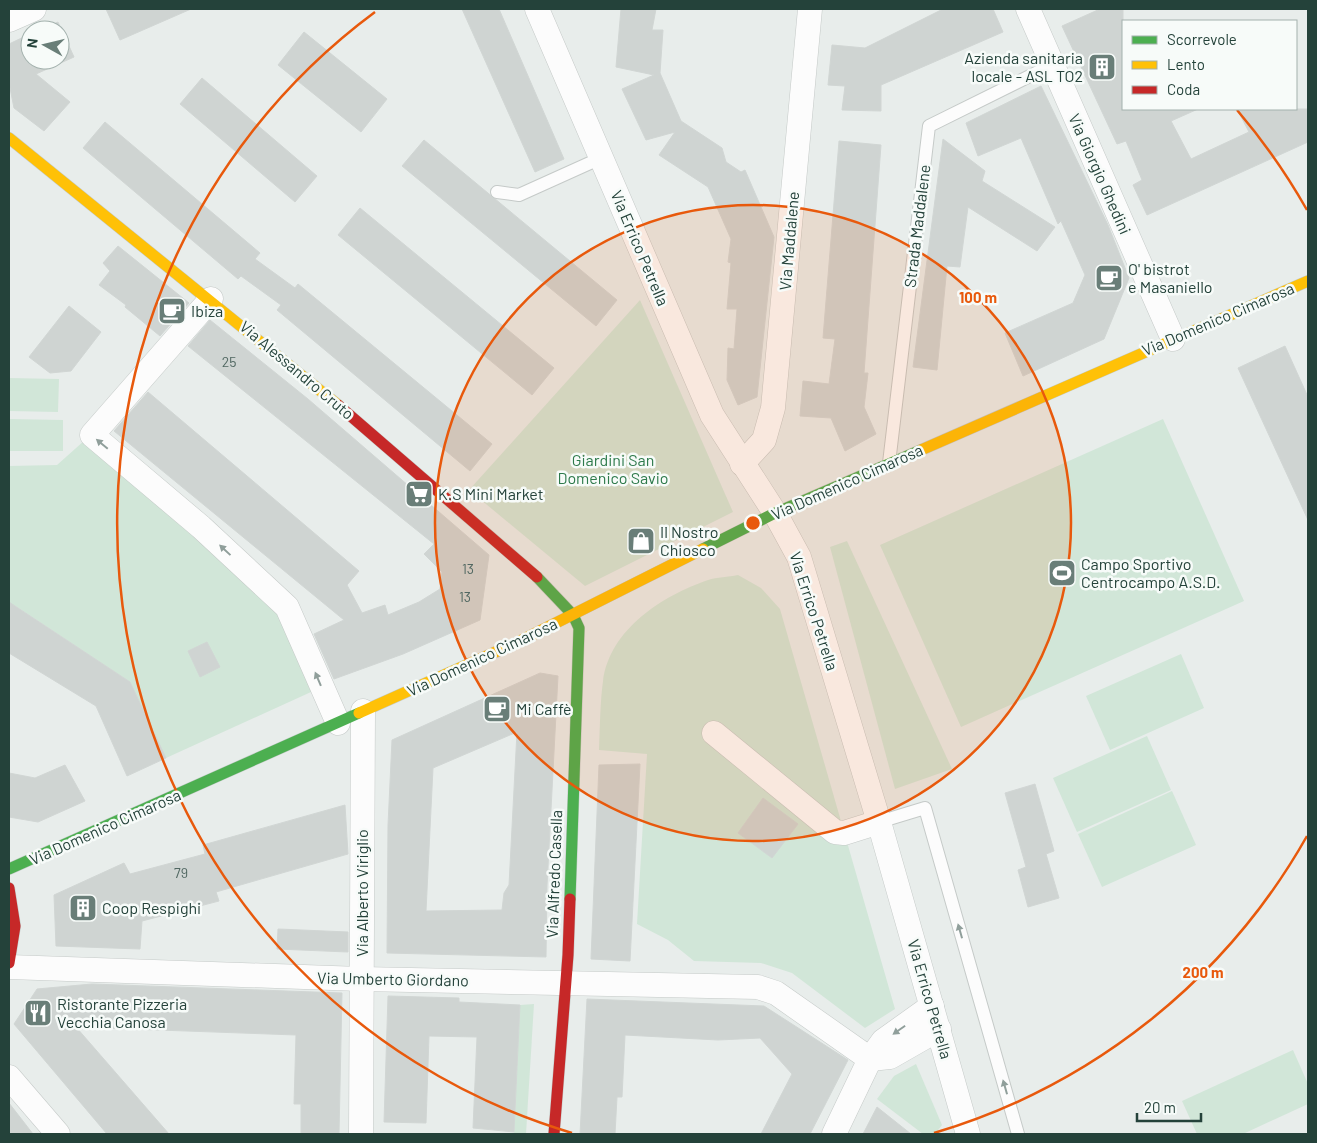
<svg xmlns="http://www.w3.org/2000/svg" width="1317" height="1143" viewBox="0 0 1317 1143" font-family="Barlow,sans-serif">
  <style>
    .green { fill: #d1e6d8 }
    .building { fill: #cfd4d2; stroke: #d1d6d4; fill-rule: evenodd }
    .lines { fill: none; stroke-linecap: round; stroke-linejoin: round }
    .lane-casing { stroke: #c5cac8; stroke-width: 14 }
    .street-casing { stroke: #c5cac8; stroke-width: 25 }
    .fast-casing { stroke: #c3cbc8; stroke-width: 12 }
    .slow-casing { stroke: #c3cbc8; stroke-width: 12 }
    .jam-casing { stroke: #c3cbc8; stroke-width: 12 }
    .lane { stroke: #fcfcfc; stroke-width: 12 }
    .street { stroke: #fcfcfc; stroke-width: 24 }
    .fast { stroke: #4caf50; stroke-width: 11 }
    .slow { stroke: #ffc107; stroke-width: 11 }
    .jam { stroke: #c62828; stroke-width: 11 }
    .oneway { fill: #909f9b }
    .ring { fill: none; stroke: #e8590c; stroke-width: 2.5 }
    .labels { text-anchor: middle; stroke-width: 5; stroke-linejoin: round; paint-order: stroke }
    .number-label { font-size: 14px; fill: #506761 }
    .poi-label { font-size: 16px; fill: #24423a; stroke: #f7fbf9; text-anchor: start }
    .street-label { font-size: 16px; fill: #24423a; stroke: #f7fbf9 }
    .park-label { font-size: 16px; fill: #2d7a4b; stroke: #f7fbf9 }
    .centre { fill: #e8590c; stroke: #f7fbf9; stroke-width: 2.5 }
    .ring-label { font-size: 15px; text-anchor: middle; font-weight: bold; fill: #e8590c; stroke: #f7fbf9; stroke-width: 5; stroke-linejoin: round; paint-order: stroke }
  </style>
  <rect width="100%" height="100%" fill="#e8edeb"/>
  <g class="green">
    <polygon points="640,300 733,512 585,586 469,490"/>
    <polygon points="9,378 59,379 58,412 9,411"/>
    <polygon points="9,419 63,420 63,451 9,451"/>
    <polygon points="1163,419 1244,601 961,727 880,545"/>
    <polygon points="94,432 287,607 322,687 166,758 130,682 14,605 9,605 9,466 57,465"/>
    <polygon points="847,541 952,769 895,789 830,547"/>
    <path d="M738,575L761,588L780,609L895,1009L865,1028L792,973L761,963L694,961L668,940L637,924L647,754L599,750C600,727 600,703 603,681C610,629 662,596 708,580C717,577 728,577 738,575Z"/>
    <polygon points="1181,654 1204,708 1110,750 1086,696"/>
    <polygon points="1147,736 1171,790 1077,832 1053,778"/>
    <polygon points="1172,791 1196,845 1102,887 1078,834"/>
    <polygon points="534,1004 526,1134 514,1134 520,1005"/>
    <polygon points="1293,1050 1308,1084 1308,1104 1243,1134 1197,1134 1182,1101"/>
    <polygon points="916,1064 942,1125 935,1134 923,1134 877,1099 894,1076"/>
  </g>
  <g class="building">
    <polygon points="106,9 191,9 120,40"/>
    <polygon points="462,9 499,9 564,159 535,172"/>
    <polygon points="621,9 656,9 652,30 663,30 660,73 681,121 722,148 726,162 741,172 745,170 774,237 757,397 738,405 727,380 728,348 734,349 737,309 727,309 731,263 728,262 731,239 708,187 659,155 675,132 646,140 622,89 654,75 616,67"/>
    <polygon points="943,9 993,9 1003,32 881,85 881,111 842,110 845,86 828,85 832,45 865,48"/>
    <polygon points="1100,9 1123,9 1123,109 1198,109 1171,121 1191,159 1249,132 1237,109 1308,109 1308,142 1147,215 1133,185 1142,180 1126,141 1117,144 1062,26"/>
    <polygon points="58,22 74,57 36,74 70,102 44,131 14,108 9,83 9,44 30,34 30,60 60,60 60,30 39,30"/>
    <polygon points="304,32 387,99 361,132 278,65"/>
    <polygon points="202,78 317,176 295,202 180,104"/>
    <polygon points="1041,86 1108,225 1129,278 1104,339 1023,376 1005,333 1073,303 1085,275 1061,221 1058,224 1021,138 978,156 966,123"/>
    <polygon points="105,122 260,253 255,259 295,288 298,284 492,444 470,471 277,310 281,305 241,276 238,279 83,148"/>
    <polygon points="943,139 985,171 982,181 1055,227 1037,251 968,207 960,267 947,266 937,370 913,367"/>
    <polygon points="424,140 617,300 596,326 402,166"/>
    <polygon points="839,141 881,145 864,373 868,373 864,407 876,434 845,451 831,418 800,416 803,381 829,384 835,339 823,338"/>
    <polygon points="360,208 554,368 532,395 338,235"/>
    <polygon points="118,246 189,303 160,336 125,307 126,305 99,285 110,271 103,263"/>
    <polygon points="69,306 101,332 71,371 50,373 29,357"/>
    <polygon points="210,320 308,399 489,555 480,620 403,654 334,679 314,634 344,620 114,431 148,392 359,571 347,585 362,613 385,605 388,615 419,602 440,589 442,572 424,554 434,544 188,346"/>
    <polygon points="1285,346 1308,397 1308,520 1238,368"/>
    <polygon points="9,602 130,682 166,758 127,776 96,706 9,653"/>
    <polygon points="207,642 220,667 200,677 188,651"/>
    <path d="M540,673L558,676L547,886L546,957L387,953L388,825L392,740ZM517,732L509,885L504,893L502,910L426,911L433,768Z"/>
    <polygon points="640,764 630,961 591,959 599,765"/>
    <polygon points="65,765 85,801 38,822 9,817 9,773 35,778"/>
    <polygon points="1035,784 1054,851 1046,854 1059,898 1028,907 1018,870 1026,867 1005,793"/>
    <polygon points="763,798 798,824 772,858 738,833"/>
    <polygon points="345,805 348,854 216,892 219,901 142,921 140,949 56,946 54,895 124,863 130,874 205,854 203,845"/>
    <polygon points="278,929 348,932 348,952 277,949"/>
    <polygon points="92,984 342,993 339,1134 301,1134 301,1104 294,1104 296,1035 76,1027 169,1134 107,1134 14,1024 37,989"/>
    <polygon points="388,996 459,998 459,1002 520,1005 514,1132 473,1128 477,1037 429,1036 426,1123 384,1122"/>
    <polygon points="587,999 764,1006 848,1060 810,1134 761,1134 792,1074 760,1038 718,1040 625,1035 622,1097 617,1097 615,1134 580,1134"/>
    <polygon points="9,1103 33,1134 9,1134"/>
    <polygon points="877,1107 911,1134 863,1134"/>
  </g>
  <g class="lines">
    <defs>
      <g id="lane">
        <polyline points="497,192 519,195 601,158"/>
        <polyline points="889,463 929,126 1052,65"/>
        <polyline points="879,822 925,808 1018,1134"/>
      </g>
      <g id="street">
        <polyline points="537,9 712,415 775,513 799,557 879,822 968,1134"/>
        <polyline points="1028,9 1173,339"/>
        <polyline points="9,20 34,9"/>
        <polyline points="211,299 92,435 201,527 287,607 338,723"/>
        <polyline points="742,464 764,440 773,408 810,9"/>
        <polyline points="714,733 835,832 844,833 879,822"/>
        <polyline points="9,967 361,979 758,987 776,993 870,1059 890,1057 939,1029"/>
        <polyline points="9,1077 58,1134"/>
        <polyline points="361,1134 363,711"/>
        <polyline points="834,1134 870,1059 883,1041 932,1006"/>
      </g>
      <g id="fast">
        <polyline points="703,549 775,513 921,450"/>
        <polyline points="537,577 573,615 579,628 570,899"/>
        <polyline points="9,869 359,713"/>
      </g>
      <g id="slow">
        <polyline points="9,138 338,405"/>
        <polyline points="921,450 1308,281"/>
        <polyline points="359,713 518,642 703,549"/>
      </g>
      <g id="jam">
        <polyline points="338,405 537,577"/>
        <polyline points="9,888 15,926 9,963"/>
        <polyline points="554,1134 568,955 570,899"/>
      </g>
    </defs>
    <use href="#lane" class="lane-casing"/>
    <use href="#street" class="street-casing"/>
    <use href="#fast" class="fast-casing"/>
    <use href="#slow" class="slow-casing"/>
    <use href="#jam" class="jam-casing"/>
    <use href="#lane" class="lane"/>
    <use href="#street" class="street"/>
    <use href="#fast" class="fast"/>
    <use href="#slow" class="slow"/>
    <use href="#jam" class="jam"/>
  </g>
  <defs><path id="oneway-solid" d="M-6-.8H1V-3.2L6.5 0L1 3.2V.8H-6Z" transform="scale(1.25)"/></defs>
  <g class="oneway">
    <use href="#oneway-solid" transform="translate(102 444) rotate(-140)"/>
    <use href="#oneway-solid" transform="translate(225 550) rotate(-137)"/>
    <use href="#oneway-solid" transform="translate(318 679) rotate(-113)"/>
    <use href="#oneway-solid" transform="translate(960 931) rotate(-106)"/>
    <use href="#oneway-solid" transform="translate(899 1030) rotate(145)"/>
    <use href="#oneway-solid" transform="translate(1005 1087) rotate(-106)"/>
  </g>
  <circle cx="753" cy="523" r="318" fill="#e8590c" fill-opacity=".12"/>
  <g class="ring">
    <circle cx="753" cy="523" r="318"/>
    <path d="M1307 836A636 636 0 0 1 934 1133M572 1133A636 636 0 0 1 375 12M1237 110A636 636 0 0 1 1307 210"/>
  </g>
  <defs>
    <symbol id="building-square" viewBox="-11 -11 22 22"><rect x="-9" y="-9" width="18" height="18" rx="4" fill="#697e78" stroke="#f7fbf9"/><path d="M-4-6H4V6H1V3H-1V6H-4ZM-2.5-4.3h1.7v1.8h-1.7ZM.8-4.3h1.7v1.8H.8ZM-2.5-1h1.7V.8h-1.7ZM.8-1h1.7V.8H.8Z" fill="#fff"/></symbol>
    <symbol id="cafe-square" viewBox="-11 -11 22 22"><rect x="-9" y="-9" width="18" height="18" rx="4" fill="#697e78" stroke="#f7fbf9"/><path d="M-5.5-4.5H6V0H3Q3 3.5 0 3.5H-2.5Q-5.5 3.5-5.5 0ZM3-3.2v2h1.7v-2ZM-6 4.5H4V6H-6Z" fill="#fff"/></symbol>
    <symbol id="supermarket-square" viewBox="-11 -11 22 22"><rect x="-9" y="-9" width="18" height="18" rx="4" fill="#697e78" stroke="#f7fbf9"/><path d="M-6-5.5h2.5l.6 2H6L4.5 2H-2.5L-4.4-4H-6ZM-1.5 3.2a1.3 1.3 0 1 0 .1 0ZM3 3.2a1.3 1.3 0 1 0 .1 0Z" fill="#fff"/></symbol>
    <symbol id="shop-square" viewBox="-11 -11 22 22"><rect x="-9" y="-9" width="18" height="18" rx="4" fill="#697e78" stroke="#f7fbf9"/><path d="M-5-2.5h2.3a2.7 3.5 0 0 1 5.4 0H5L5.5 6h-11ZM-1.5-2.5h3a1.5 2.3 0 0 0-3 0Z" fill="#fff"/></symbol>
    <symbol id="stadium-square" viewBox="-11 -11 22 22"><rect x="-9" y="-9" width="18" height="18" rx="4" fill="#697e78" stroke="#f7fbf9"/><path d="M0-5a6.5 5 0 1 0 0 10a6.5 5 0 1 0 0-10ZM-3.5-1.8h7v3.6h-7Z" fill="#fff"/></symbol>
    <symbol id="restaurant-square" viewBox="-11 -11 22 22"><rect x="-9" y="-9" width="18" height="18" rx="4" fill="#697e78" stroke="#f7fbf9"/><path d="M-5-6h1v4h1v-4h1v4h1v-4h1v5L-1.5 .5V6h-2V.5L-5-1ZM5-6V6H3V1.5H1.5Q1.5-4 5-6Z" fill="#fff"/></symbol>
  </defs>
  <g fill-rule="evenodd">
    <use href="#building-square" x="1086" y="51" width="32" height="32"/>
    <use href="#cafe-square" x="1093" y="262" width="32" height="32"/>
    <use href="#cafe-square" x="156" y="295" width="32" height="32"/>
    <use href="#supermarket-square" x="403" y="478" width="32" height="32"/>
    <use href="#shop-square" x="625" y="525" width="32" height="32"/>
    <use href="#stadium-square" x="1046" y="557" width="32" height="32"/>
    <use href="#cafe-square" x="481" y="693" width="32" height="32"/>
    <use href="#building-square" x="67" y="892" width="32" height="32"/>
    <use href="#restaurant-square" x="22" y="997" width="32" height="32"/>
  </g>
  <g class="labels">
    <g class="number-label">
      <text x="229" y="367">25</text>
      <text x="468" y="574">13</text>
      <text x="465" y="602">13</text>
      <text x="181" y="878">79</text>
    </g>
    <g class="poi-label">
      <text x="1083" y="64" text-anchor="end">Azienda sanitaria<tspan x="1083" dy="18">locale - ASL TO2</tspan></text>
      <text x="1128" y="275">O' bistrot<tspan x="1128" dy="18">e Masaniello</tspan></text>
      <text x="191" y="317">Ibiza</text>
      <text x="438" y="500">K.S Mini Market</text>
      <text x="660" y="538">Il Nostro<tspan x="660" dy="18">Chiosco</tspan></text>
      <text x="1081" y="570">Campo Sportivo<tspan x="1081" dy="18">Centrocampo A.S.D.</tspan></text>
      <text x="516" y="715">Mi Caffè</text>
      <text x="102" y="914">Coop Respighi</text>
      <text x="57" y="1010">Ristorante Pizzeria<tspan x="57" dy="18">Vecchia Canosa</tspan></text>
    </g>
    <g class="street-label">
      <text transform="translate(1100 174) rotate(66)" y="6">Via Giorgio Ghedini</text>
      <text transform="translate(917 226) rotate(-83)" y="6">Strada Maddalene</text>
      <text transform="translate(789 241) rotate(-85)" y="6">Via Maddalene</text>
      <text transform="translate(640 248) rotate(67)" y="6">Via Errico Petrella</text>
      <text transform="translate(1218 319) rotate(-23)" y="6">Via Domenico Cimarosa</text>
      <text transform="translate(297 370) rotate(40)" y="6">Via Alessandro Cruto</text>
      <text transform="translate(847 482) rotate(-24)" y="6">Via Domenico Cimarosa</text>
      <text transform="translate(814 611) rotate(72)" y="6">Via Errico Petrella</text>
      <text transform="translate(482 657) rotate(-25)" y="6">Via Domenico Cimarosa</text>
      <text transform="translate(105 827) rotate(-24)" y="6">Via Domenico Cimarosa</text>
      <text transform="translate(554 874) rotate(-88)" y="6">Via Alfredo Casella</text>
      <text transform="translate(362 893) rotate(-90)" y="6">Via Alberto Viriglio</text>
      <text transform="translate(393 979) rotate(1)" y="6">Via Umberto Giordano</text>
      <text transform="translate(930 999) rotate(74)" y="6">Via Errico Petrella</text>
    </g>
    <g class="park-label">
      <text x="613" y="466">Giardini San<tspan x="613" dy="18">Domenico Savio</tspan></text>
    </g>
  </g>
  <circle cx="753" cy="523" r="8" class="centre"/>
  <g class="ring-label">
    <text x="978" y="303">100 m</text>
    <text x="1203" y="978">200 m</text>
  </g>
  <rect width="1317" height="1143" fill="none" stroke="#24423a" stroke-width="20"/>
  <rect x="1122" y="20" width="175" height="90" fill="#f7fbf9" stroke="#a3b1ad"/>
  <rect x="1132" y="36" width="25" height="8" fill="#4caf50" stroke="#a3b1ad"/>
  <text x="1167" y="45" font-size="15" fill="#24423a">Scorrevole</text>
  <rect x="1132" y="61" width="25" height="8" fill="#ffc107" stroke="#a3b1ad"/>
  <text x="1167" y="70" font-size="15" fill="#24423a">Lento</text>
  <rect x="1132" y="86" width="25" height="8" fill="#c62828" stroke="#a3b1ad"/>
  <text x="1167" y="95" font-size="15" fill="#24423a">Coda</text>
  <g transform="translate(45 45) rotate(278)"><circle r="24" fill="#f7fbf9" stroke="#a3b1ad"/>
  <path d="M0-4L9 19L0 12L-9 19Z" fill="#697e78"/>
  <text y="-8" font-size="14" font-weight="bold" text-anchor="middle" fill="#24423a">N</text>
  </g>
  <path d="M1137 1113v8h64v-8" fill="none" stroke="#24423a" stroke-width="2.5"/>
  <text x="1144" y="1113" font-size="15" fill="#24423a" stroke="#f7fbf9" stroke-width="4" paint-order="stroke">20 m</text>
</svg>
